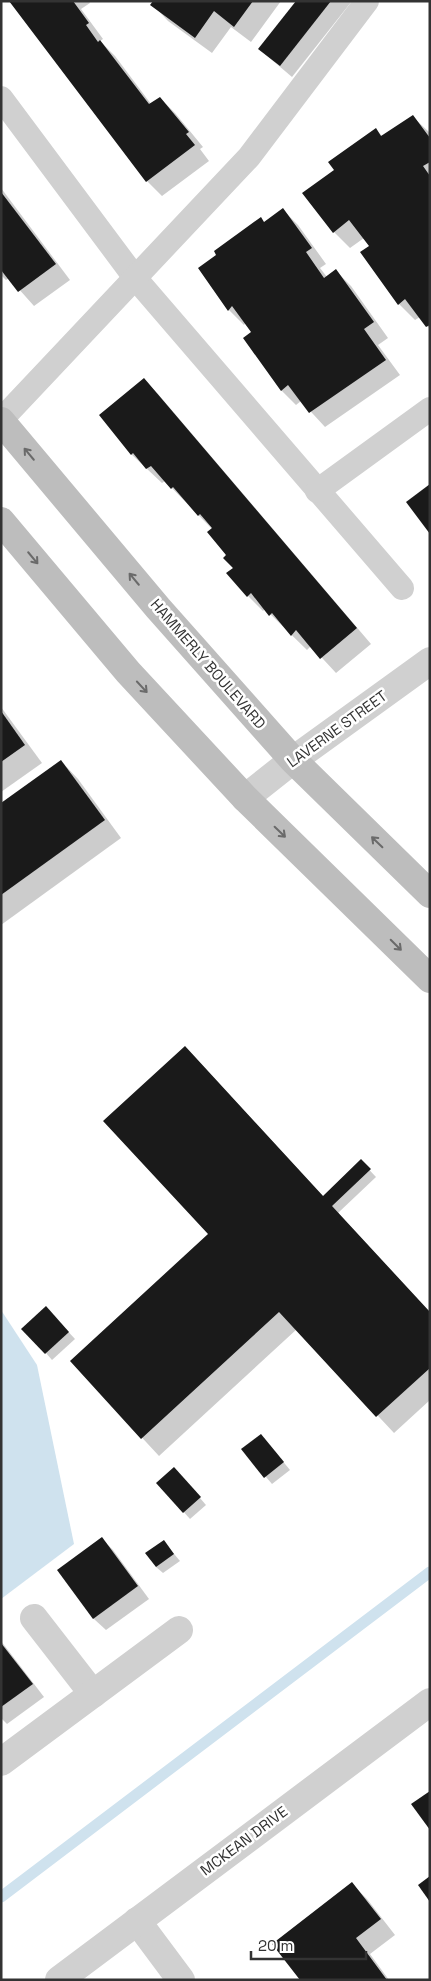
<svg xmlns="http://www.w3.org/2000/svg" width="431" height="1981" viewBox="0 0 431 1981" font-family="'Space Grotesk',sans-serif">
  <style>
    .water { fill: #cfe2ee }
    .shadow { fill: #0003 }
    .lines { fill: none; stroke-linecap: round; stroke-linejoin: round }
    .stream { stroke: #cfe2ee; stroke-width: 11 }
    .building { fill: #1a1a1a }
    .service { stroke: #d0d0d0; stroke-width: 24 }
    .minor { stroke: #d0d0d0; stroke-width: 28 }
    .secondary { stroke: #bdbdbd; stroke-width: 28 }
    .oneway { stroke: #6a6a6a }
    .labels { text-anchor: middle; stroke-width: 5; stroke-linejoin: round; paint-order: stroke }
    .street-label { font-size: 15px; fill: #333; stroke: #fff }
  </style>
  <rect width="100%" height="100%" fill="#fff"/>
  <polygon class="water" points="1,1310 37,1365 74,1544 1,1599"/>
  <g class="shadow">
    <polygon points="10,1 89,1 90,3 81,9 103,39 100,41 115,56 151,104 160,98 175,113 203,147 200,149 209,161 162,196 147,181"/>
    <polygon points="154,1 281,1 251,42 231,27 212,53 168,21 152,4"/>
    <polygon points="297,1 352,1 292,77 259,49"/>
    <polygon points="413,117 430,133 430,329 420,317 415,320 399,304 370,247 364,238 350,248 334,232 335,170 376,130 382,136"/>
    <polygon points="1,188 70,280 34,306 9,278 6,280 1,275"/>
    <polygon points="283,210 298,225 326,264 320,268 327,277 336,271 351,286 388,338 378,345 400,375 325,427 301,401 296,405 281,390 253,332 246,322 244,325 229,310 200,268"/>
    <polygon points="143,379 158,394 371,644 336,673 311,646 307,650 265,609 263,611 248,596 212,529 165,481 162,483 131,454"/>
    <polygon points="1,707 42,763 1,792"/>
    <polygon points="61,761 78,779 121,838 1,925 1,804"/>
    <polygon points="185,1047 324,1197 361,1161 376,1177 338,1213 430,1313 430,1400 394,1433 297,1329 159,1456 71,1361 210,1234"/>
    <polygon points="52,1314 75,1339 52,1360 46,1353"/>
    <polygon points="267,1442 290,1470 272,1484 243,1450"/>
    <polygon points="181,1476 206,1505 190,1519 158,1483"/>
    <polygon points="101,1538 113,1550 149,1599 106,1630 94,1619 58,1570"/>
    <polygon points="164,1542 180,1561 163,1573 156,1567"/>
    <polygon points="1,1641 44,1697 7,1724 1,1718"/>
    <polygon points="352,1884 367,1899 395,1935 370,1954 389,1980 301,1980"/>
  </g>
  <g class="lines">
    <polyline class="stream" points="1,1897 430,1572"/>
  </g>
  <g class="building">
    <polygon points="9,1 73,1 89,23 86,25 98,42 100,40 149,104 160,97 189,132 186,134 195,145 146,182"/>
    <polygon points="153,1 253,1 234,27 214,11 195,38 150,5"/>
    <polygon points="296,1 331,1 280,66 258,49"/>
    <polygon points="413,115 430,138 430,162 423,166 430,176 430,325 426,327 405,299 398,305 360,252 369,246 349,220 333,233 302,193 334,170 328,162 376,128 381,136"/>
    <polygon points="1,192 56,264 18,292 1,270"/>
    <polygon points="283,208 312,248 306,252 324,278 336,269 374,322 364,329 386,360 309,413 288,385 281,391 243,338 251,332 232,306 228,311 198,268 216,255 214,251 261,217 264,222"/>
    <polygon points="144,378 357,628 320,659 296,630 291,636 272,613 269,616 251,593 247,597 226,573 233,568 223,558 226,555 207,532 212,528 200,514 198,516 173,487 171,489 151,466 146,469 133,453 131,455 99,415"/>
    <polygon points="430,484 430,534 406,502"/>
    <polygon points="1,711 25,745 1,762"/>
    <polygon points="61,760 105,820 1,895 1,803"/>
    <polygon points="185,1046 323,1196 361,1159 371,1169 332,1206 430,1312 430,1368 376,1417 279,1312 141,1439 70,1361 208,1234 103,1121"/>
    <polygon points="46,1306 69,1332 45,1354 21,1329"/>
    <polygon points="261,1434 284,1462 264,1478 241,1449"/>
    <polygon points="174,1467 201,1497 183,1513 156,1483"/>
    <polygon points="102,1537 138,1586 93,1619 57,1570"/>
    <polygon points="164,1540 174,1554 156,1567 145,1553"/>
    <polygon points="1,1643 33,1684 1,1707"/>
    <polygon points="430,1791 430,1830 411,1804"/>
    <polygon points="430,1876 430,1902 418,1885"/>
    <polygon points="352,1882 381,1919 356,1938 387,1980 300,1980 272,1944"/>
  </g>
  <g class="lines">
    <g class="service">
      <polyline points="1,98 136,279 402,588"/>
      <polyline points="1,420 249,157 367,1"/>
      <polyline points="317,491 430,409"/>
    </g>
    <g class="minor">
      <polyline points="245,798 293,760 430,661"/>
      <polyline points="34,1618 93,1694"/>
      <polyline points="1,1762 179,1630"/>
      <polyline points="137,1921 181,1980"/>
      <polyline points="59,1980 430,1702"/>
    </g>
    <g class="secondary">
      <polyline points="1,421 158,608 293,760 430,894"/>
      <polyline points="1,521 128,672 245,798 430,979"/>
    </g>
  </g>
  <defs><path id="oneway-shaft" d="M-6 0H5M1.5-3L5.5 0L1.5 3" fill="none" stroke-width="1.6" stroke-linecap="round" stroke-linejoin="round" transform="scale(1.25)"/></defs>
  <g class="oneway">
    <use href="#oneway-shaft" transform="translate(29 454) rotate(-130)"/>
    <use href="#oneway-shaft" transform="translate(33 558) rotate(50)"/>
    <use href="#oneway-shaft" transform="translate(134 579) rotate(-130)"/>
    <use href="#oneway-shaft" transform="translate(142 687) rotate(47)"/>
    <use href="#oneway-shaft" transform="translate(280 832) rotate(44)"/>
    <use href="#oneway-shaft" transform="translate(377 842) rotate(-136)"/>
    <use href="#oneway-shaft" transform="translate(396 945) rotate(45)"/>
  </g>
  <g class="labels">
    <g class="street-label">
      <text transform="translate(208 664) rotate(49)" y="5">HAMMERLY BOULEVARD</text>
      <text transform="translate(337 729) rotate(-36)" y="5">LAVERNE STREET</text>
      <text transform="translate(244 1841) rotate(-37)" y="5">MCKEAN DRIVE</text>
    </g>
  </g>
  <rect width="431" height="1981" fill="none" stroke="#333333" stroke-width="5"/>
  <path d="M251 1951v8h115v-8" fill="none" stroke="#333333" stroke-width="2.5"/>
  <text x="258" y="1951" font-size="15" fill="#333333" stroke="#ffffff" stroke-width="4" paint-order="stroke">20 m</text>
</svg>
